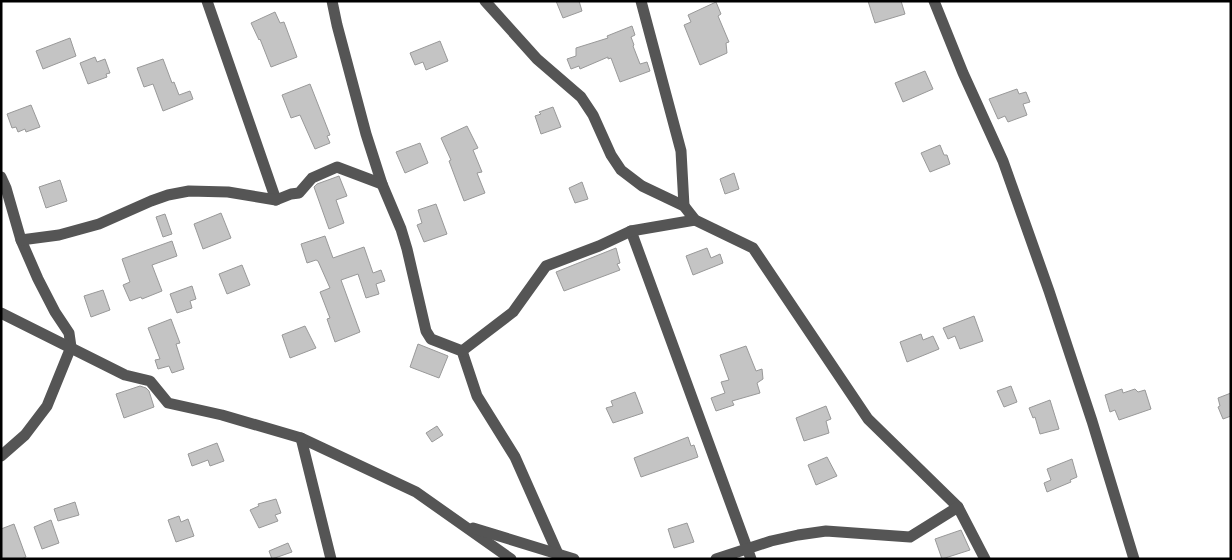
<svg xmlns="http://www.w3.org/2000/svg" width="1232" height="560" viewBox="0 0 1232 560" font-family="'Alegreya Sans',sans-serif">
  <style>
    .building { fill: #c4c4c4; stroke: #999 }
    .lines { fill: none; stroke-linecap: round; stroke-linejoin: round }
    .minor { stroke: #555; stroke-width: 11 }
  </style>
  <rect width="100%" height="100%" fill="#fff"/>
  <g class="building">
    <polygon points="556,1 579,1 582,11 563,18"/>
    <polygon points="868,1 901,1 905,14 875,23"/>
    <polygon points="716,2 721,14 718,16 729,42 726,43 727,53 700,65 684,25 691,22 688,15"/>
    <polygon points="275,12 280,23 284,22 297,57 271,67 260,39 259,40 251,23"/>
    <polygon points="632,26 635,35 631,37 634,45 633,46 640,64 647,62 650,71 620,82 611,58 608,59 608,57 580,69 579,66 571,69 567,59 576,56 576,48 608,38 607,36"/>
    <polygon points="70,38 76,56 43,69 36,51"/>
    <polygon points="440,41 448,61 426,70 423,62 415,65 410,53"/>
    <polygon points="95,57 97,62 105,59 110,73 106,74 107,77 88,84 80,63"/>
    <polygon points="163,59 172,83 174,82 179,95 190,91 193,99 163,111 153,84 144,87 137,68"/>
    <polygon points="925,71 933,89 903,102 895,83"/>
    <polygon points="310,84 330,135 327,136 330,143 315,149 300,115 291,118 282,95"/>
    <polygon points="1017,89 1019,94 1026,92 1030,102 1023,104 1027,115 1008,122 1005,116 998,119 989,99"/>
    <polygon points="31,105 40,127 26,132 25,129 18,132 16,127 12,128 7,114"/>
    <polygon points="553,107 561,127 541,134 535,116 541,114 539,112"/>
    <polygon points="467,126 478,148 473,150 482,172 477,173 485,193 464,201 449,161 451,160 441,138"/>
    <polygon points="420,143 428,163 405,173 396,152"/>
    <polygon points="940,145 944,155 947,155 950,164 930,172 921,153"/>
    <polygon points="734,173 739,189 725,194 720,179"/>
    <polygon points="339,176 347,196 336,200 344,223 329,229 314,187 317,184"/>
    <polygon points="60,180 67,201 46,208 39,187"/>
    <polygon points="582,182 588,199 575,203 569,188"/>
    <polygon points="436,204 447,234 424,242 417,225 422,223 418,210"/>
    <polygon points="221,213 231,238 203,249 194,224"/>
    <polygon points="165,214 172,234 163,237 156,217"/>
    <polygon points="325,236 333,258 364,247 373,273 381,270 385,281 376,284 379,294 366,298 358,274 341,280 360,332 335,342 327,319 330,318 320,292 330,288 318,261 316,260 307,263 301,244"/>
    <polygon points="172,241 177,256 152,265 162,291 142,299 141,297 130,301 123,285 130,282 122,259"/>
    <polygon points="616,248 620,263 617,264 620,270 564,291 556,272"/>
    <polygon points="707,248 711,258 720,254 723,263 693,275 686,256"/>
    <polygon points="242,265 250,285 227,294 219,274"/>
    <polygon points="192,286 196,299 190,301 192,308 177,313 170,294"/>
    <polygon points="103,290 110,310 91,317 84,296"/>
    <polygon points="974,316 983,341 960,349 955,336 948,339 943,328"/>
    <polygon points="171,319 180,343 176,344 184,369 172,373 169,366 158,369 155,360 160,359 148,328"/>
    <polygon points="305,326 316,348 290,358 282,335"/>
    <polygon points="921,334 923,340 933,336 939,349 907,362 900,342"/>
    <polygon points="418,344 448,356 439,378 410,367"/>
    <polygon points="746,346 756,371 762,369 763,379 757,383 760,393 732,401 734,405 716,411 711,398 725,393 721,382 729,380 720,355"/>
    <polygon points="140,386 146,388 149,391 154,407 124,418 116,394"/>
    <polygon points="1011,386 1017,402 1004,407 997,391"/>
    <polygon points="1122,389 1123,393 1135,389 1138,392 1145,390 1151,409 1119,420 1115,410 1110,412 1105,395"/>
    <polygon points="635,392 643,413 613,423 606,408 613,406 611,401"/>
    <polygon points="1231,393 1231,416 1223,419 1218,407 1220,406 1218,398"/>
    <polygon points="1050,400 1059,429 1040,434 1035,417 1033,418 1029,408"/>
    <polygon points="826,406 831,419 826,421 829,433 804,441 796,418"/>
    <polygon points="437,426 443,435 432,442 426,433"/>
    <polygon points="688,437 691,446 694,445 698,457 641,477 634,458"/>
    <polygon points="217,443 224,461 210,466 208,460 192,466 188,454"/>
    <polygon points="827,457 837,476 816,485 808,465"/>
    <polygon points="1072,459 1077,477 1070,480 1071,482 1047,492 1044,483 1051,480 1047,469"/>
    <polygon points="276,499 281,513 275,515 278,521 259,528 250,510 259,506 258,504"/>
    <polygon points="75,502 79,515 58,521 54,509"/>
    <polygon points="179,516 181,522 188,519 194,536 176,542 168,520"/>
    <polygon points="51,520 59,543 42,549 34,527"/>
    <polygon points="687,523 694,542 674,548 668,529"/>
    <polygon points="14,524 26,557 21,559 1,559 1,529"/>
    <polygon points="961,530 970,550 942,559 935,539"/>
    <polygon points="288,543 292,552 272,559 269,551"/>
  </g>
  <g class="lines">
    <g class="minor">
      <polyline points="207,1 276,200"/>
      <polyline points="332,1 337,25 366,134 382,184 401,229 407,249 426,331 431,339 462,351 477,396 515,457 558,554"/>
      <polyline points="485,1 537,59 581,97 593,115 611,155 621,170 642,186 684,206 695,220 753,248 868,419 958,507"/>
      <polyline points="641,1 681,151 684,206"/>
      <polyline points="934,1 963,73 1003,161 1049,291 1092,421 1134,559"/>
      <polyline points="1,177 6,188 21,240 38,279 55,312 69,333 71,347 47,406 25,435 1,456"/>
      <polyline points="631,231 751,559"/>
      <polyline points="21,240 59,235 99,224 151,201 168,195 189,191 228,192 276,200 291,194 299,193 312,178 337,167 382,184"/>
      <polyline points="1,313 125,375 150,381 168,403 222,415 301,438 416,492 511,559"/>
      <polyline points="462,351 513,312 546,266 599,246 631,231 695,220"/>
      <polyline points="301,438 331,559"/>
      <polyline points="473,528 574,559"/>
      <polyline points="716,559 771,541 798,535 826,531 910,537 958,507 985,559"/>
    </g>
  </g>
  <rect width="1232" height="560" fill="none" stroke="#000000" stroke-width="5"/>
</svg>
